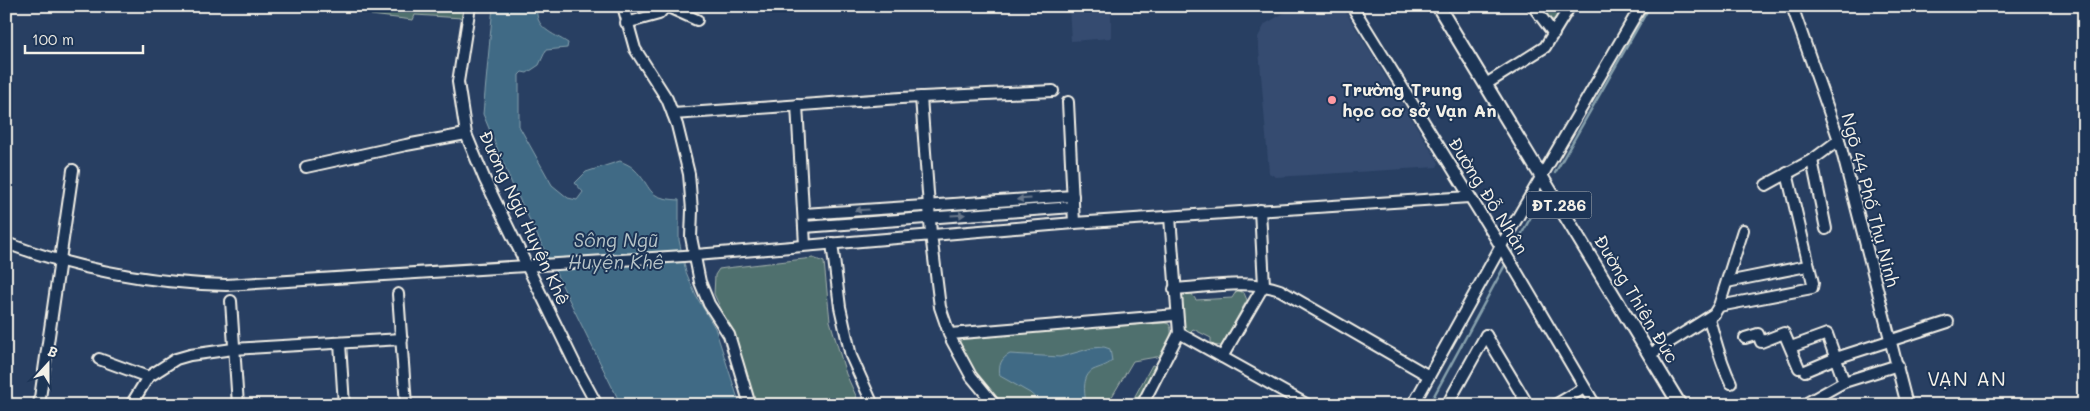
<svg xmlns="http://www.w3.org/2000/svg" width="2090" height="411" viewBox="0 0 2090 411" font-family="Mali,sans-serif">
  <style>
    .built { fill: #354b70 }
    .green { fill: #506f6e; stroke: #a2b0ab }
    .water { fill: #3f6b85; stroke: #87a1ad }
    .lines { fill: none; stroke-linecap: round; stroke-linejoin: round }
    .stream { stroke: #87a1ad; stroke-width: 2.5 }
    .minor-casing { stroke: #f4f1e8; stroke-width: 14 }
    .major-casing { stroke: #f4f1e8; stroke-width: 16 }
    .minor { stroke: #1d3557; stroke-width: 10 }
    .major { stroke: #1d3557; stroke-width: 12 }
    .oneway { fill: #68778a }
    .poi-dot { fill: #ff9aa2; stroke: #1d3557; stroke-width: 2 }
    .labels { text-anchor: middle; stroke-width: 4; stroke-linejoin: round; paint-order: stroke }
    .shield { fill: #1d3557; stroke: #b4b9bc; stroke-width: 1 }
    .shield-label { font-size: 16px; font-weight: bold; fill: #f4f1e8 }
    .poi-label { font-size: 18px; font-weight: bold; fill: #f4f1e8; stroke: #1d3557; text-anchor: start }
    .street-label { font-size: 18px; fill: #f4f1e8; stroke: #1d3557 }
    .water-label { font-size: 19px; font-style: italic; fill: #b5c2c5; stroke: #1d3557 }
    .quarter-label { font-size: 20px; letter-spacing: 1px; fill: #f4f1e8; stroke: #1d3557 }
  </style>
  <rect width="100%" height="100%" fill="#283f62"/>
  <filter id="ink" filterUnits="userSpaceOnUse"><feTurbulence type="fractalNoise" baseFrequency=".02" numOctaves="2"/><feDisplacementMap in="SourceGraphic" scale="10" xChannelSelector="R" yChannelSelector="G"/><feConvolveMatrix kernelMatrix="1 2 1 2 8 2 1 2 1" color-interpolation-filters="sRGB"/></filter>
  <g filter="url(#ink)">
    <g class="built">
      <polygon points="1069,6 1111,6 1111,38 1071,41"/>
      <polygon points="1296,6 1342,6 1439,163 1437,167 1276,177 1269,173 1258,37 1265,24"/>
    </g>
    <g class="green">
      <polygon points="371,6 464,6 462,18 415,15 413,20 371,15"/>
      <path d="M1537,6H1564C1559,14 1558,20 1549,20Z"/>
      <polygon points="813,258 824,262 830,321 846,374 857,398 854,398 854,405 755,405 733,335 714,294 715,275 719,269 726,268"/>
      <polygon points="1237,290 1244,293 1247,300 1221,346 1211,345 1211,338 1193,329 1188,334 1183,330 1181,297 1191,293 1196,300 1232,298"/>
      <path d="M1165,323L1169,324C1175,336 1167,346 1162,356L1133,361L1107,405H1001L975,375L959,343L963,337L983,335Z"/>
      <polygon points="1152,365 1157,366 1135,405 1130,405"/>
    </g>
    <g class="water">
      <path d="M493,6H537C534,29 553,33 568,43L567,48L546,50L539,65L527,73L522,72L519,75V126L552,185L568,198L577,200L583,192L575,183L586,172L620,161C624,163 630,165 634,169C654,188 644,198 679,200V240L686,272L696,296L715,328L740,405H621L512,184L483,114Z"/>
      <path d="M1104,347L1110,349L1112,361C1106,366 1100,367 1093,370C1081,377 1085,394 1086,405H1044L1030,393L1000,376C998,366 1001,358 1010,354L1060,357L1092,348Z"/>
    </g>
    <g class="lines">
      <g class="stream">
        <polyline points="1555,173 1650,6"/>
        <polyline points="1512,252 1542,196"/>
        <polyline points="1429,405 1505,265"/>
      </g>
      <defs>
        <g id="minor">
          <polyline points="470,6 458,82 466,134 485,180 578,370 597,405"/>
          <polyline points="623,6 635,49 667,99 677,125 689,174 692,210 691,237 700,282 709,304 729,335 750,405"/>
          <polyline points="1352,6 1516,271 1595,405"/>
          <polyline points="1533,6 1554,34"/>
          <polyline points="1792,6 1839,140 1907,405"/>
          <polyline points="626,23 659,14 666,6 697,20"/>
          <polyline points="1486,84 1545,47 1570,6"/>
          <polyline points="921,97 931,234 940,307 951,339 971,376 995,405"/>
          <polyline points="1068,102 1074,223"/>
          <polyline points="797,105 805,245"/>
          <polyline points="673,114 901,98 1053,91"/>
          <polyline points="1812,160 1826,229"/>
          <polyline points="306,167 406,145 466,134"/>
          <polyline points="1766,185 1812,160 1839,140"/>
          <polyline points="804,214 1073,196"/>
          <polyline points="804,227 1073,207"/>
          <path d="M6,243C78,270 149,283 226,285L684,256L1074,223L1469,197"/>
          <polyline points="832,243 840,307 851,356 873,405"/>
          <polyline points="1727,282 1807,266"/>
          <path d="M1174,289C1208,287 1248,279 1280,290L1429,376"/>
          <polyline points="398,294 406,405"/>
          <polyline points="231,301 238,405"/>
          <polyline points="1719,306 1812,288 1813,283 1787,173"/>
          <path d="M1709,319C1716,342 1720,361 1731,383"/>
          <polyline points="1179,333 1308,405"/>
          <polyline points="950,334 1176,315"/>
          <polyline points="1486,335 1528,405"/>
          <polyline points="1745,338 1758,334 1761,342 1784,333 1799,368"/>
          <polyline points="340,343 344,405"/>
          <polyline points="1791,347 1827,334 1844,382"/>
          <polyline points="1649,355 1714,314 1719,306 1743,230"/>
          <polyline points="1222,357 1264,285 1260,210"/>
          <polyline points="99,359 148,377"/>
          <polyline points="1805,371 1836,358 1948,322"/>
          <polyline points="39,405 73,170"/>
          <polyline points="131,405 148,377 176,359 190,355 233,349 402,339"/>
          <polyline points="323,405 344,404"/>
          <polyline points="1142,405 1179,333 1170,217"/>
          <polyline points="1413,405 1501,246 1641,6"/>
          <polyline points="1447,405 1486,335"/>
          <polyline points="1555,405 1584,388"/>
          <polyline points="1803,405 1844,382 1898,365"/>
        </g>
        <polyline id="major" points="1438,6 1680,405"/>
      </defs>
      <use href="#minor" class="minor-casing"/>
      <use href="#major" class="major-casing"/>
      <use href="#minor" class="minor"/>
      <use href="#major" class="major"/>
    </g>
    <defs><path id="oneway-solid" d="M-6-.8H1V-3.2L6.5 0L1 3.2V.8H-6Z" transform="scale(1.25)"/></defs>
    <g class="oneway">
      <use href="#oneway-solid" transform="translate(1024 199) rotate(176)"/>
      <use href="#oneway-solid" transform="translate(862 210) rotate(176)"/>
      <use href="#oneway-solid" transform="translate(958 215) rotate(-4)"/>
    </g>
  </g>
  <circle class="poi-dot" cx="1332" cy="100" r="5"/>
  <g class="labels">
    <rect class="shield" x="1526.5" y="191.5" width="65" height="27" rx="4"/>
    <g class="shield-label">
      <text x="1559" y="211">ĐT.286</text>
    </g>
    <g class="poi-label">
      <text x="1342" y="96">Trường Trung<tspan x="1342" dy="21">học cơ sở Vạn An</tspan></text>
    </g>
    <g class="street-label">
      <text transform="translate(1488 196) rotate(58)" y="6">Đường Đỗ Nhân</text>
      <text transform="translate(1870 200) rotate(75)" y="6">Ngõ 44 Phố Thụ Ninh</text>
      <text transform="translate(524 218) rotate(65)" y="6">Đường Ngũ Huyện Khê</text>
      <text transform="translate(1636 299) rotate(59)" y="6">Đường Thiên Đức</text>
    </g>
    <g class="water-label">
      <text x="616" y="247">Sông Ngũ<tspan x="616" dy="22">Huyện Khê</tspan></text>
    </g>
    <g class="quarter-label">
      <text x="1967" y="386">VẠN AN</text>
    </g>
  </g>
  <rect width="2090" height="411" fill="none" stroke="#1d3557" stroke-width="25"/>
  <rect x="12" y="12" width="2065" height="386" fill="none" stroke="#f4f1e8" stroke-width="2" filter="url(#ink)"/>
  <g transform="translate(48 364) rotate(21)" stroke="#1d3557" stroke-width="4" paint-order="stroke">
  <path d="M0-4L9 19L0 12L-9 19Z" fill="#f4f1e8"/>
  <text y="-8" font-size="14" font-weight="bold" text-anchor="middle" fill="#f4f1e8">B</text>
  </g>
  <path d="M25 45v8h118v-8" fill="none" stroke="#f4f1e8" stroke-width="2.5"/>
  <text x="32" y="45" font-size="15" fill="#f4f1e8" stroke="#1d3557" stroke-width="4" paint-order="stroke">100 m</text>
</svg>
